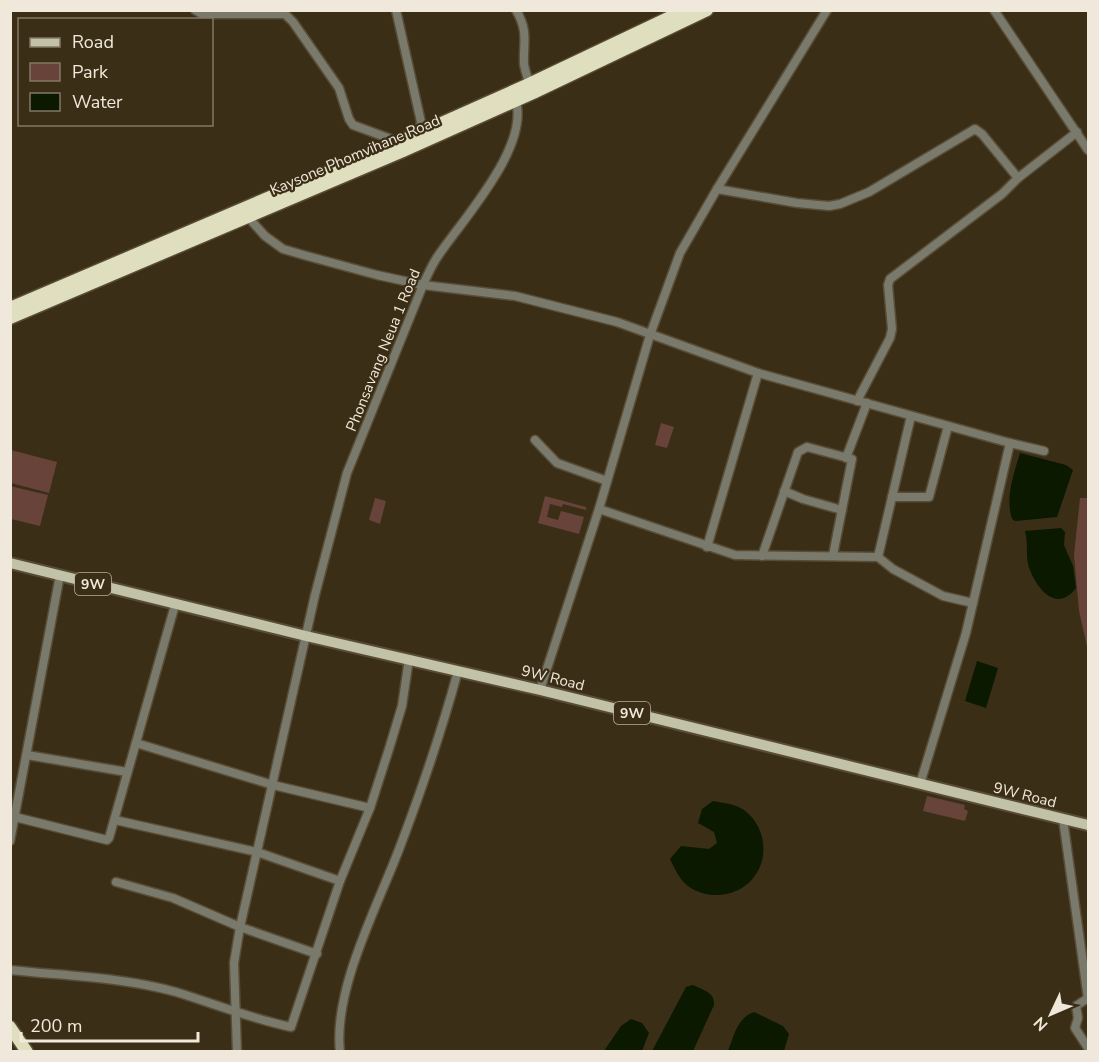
<svg xmlns="http://www.w3.org/2000/svg" width="1099" height="1062" viewBox="0 0 1099 1062" font-family="'Nunito Sans',sans-serif">
  <style>
    .green { fill: #68433a }
    .water { fill: #0a1900 }
    .lines { fill: none; stroke-linecap: round; stroke-linejoin: round }
    .minor-casing { stroke: #584c35; stroke-width: 11 }
    .major-casing { stroke: #584c35; stroke-width: 14 }
    .highway-casing { stroke: #584c35; stroke-width: 15 }
    .minor { stroke: #79796c; stroke-width: 8 }
    .major { stroke: #c2c2a8; stroke-width: 10 }
    .highway { stroke: #dfdebf; stroke-width: 12 }
    .labels { text-anchor: middle; stroke-width: 4.5; stroke-linejoin: round; paint-order: stroke }
    .shield { fill: #3b2e16; stroke: #bab09f; stroke-width: 1.5 }
    .shield-label { font-size: 14px; font-weight: bold; fill: #f0e8da }
    .street-label { font-size: 15px; fill: #f0e8da; stroke: #3b2e16 }
  </style>
  <rect width="100%" height="100%" fill="#3b2e16"/>
  <g class="green">
    <polygon points="661,423 674,427 667,448 655,445"/>
    <polygon points="11,450 57,462 49,493 11,483"/>
    <polygon points="10,486 48,495 40,526 11,519"/>
    <polygon points="545,496 586,507 586,510 563,504 562,507 550,504 547,517 558,520 561,511 584,517 579,534 538,523"/>
    <polygon points="375,498 386,501 380,524 369,520"/>
    <polygon points="1080,498 1088,498 1088,651 1079,611 1074,555"/>
    <polygon points="927,796 965,805 964,809 968,811 965,821 923,811"/>
  </g>
  <g class="water">
    <path d="M1020,453L1066,465L1073,470L1057,517L1015,521L1012,519C1005,498 1014,473 1020,453Z"/>
    <path d="M1061,528L1065,532L1064,545L1073,566L1076,588C1056,615 1034,586 1028,564C1026,553 1028,542 1025,531Z"/>
    <polygon points="977,661 998,668 986,708 965,701"/>
    <path d="M713,801C724,803 735,804 744,810C765,825 770,857 754,877C739,897 708,901 688,886C679,879 675,869 670,859L681,846L709,849L717,843L714,832L698,823L702,809Z"/>
    <path d="M693,985C703,990 715,992 714,1005L693,1051H652L686,987Z"/>
    <path d="M754,1012L783,1026L789,1034L784,1051H728C734,1036 737,1018 754,1012Z"/>
    <polygon points="631,1019 642,1023 649,1033 642,1051 604,1051 621,1026"/>
  </g>
  <g class="lines">
    <defs>
      <g id="minor">
        <polyline points="195,10 202,14 285,14 293,22 339,88 349,119 353,125 399,142"/>
        <polyline points="396,10 421,122 418,134"/>
        <path d="M516,10C529,32 523,43 524,64C525,71 528,78 529,84"/>
        <polyline points="994,10 1088,150"/>
        <polyline points="717,189 797,203 829,206 840,204 869,192 975,129 982,134 1018,178"/>
        <polyline points="248,217 265,236 283,249 307,256 377,275 423,285 515,296 617,322 758,373 1010,443 1044,451"/>
        <polyline points="857,401 890,338 892,329 888,285 890,279 1002,194 1018,178 1077,132"/>
        <polyline points="535,440 557,463 607,481"/>
        <polyline points="846,458 867,403"/>
        <polyline points="784,491 803,499 842,510"/>
        <polyline points="892,497 929,497 948,426"/>
        <polyline points="599,509 735,555 878,557 893,569 943,596 973,603"/>
        <polyline points="707,547 758,373"/>
        <polyline points="762,556 798,452 807,447 852,459 833,555"/>
        <polyline points="878,557 911,416"/>
        <polyline points="540,690 599,509 650,335 680,253 717,189 827,10"/>
        <polyline points="136,743 273,785 370,808"/>
        <polyline points="27,755 127,772"/>
        <polyline points="920,784 966,633 1010,443"/>
        <polyline points="15,817 107,840 109,838 175,605"/>
        <polyline points="1063,819 1088,999"/>
        <polyline points="115,820 257,852 340,881"/>
        <polyline points="10,841 60,575"/>
        <polyline points="116,882 173,898 240,927 317,954"/>
        <path d="M10,970C65,976 123,977 176,992C215,1004 252,1019 291,1027L340,881L370,808L389,749L402,706L409,659"/>
        <polyline points="1088,998 1076,1006 1078,1018 1075,1028 1088,1048"/>
        <path d="M237,1052L234,963L240,927L315,595L347,473L423,285C427,276 431,267 436,259C460,222 535,143 514,96"/>
        <path d="M340,1052C333,991 376,909 398,852C421,792 441,733 458,671"/>
      </g>
      <polyline id="major" points="10,563 306,636 540,690 1088,825"/>
      <g id="highway">
        <polyline points="10,308 399,142 529,84 685,10"/>
        <polyline points="10,318 403,151 533,93 707,10"/>
        <polyline points="10,1027 27,1052"/>
      </g>
    </defs>
    <use href="#minor" class="minor-casing"/>
    <use href="#major" class="major-casing"/>
    <use href="#highway" class="highway-casing"/>
    <use href="#minor" class="minor"/>
    <use href="#major" class="major"/>
    <use href="#highway" class="highway"/>
  </g>
  <g class="labels">
    <g class="shield">
      <rect x="75" y="573" width="36" height="22" rx="4.5"/>
      <rect x="614" y="702" width="36" height="22" rx="4.5"/>
    </g>
    <g class="shield-label">
      <text x="93" y="589">9W</text>
      <text x="632" y="718">9W</text>
    </g>
    <g class="street-label">
      <text transform="translate(355 155) rotate(-23)" y="5">Kaysone Phomvihane Road</text>
      <text transform="translate(383 350) rotate(-68)" y="5">Phonsavang Neua 1 Road</text>
      <text transform="translate(553 678) rotate(14)" y="5">9W Road</text>
      <text transform="translate(1025 795) rotate(14)" y="5">9W Road</text>
    </g>
  </g>
  <rect width="1099" height="1062" fill="none" stroke="#f0e8da" stroke-width="24"/>
  <rect x="18" y="18" width="195" height="108" fill="#3b2e16" stroke="#837864" stroke-width="1.5"/>
  <rect x="30" y="38" width="30" height="9" fill="#c2c2a8" stroke="#837864" stroke-width="1.5"/>
  <text x="72" y="48" font-size="18" fill="#f0e8da">Road</text>
  <rect x="30" y="63" width="30" height="18" fill="#68433a" stroke="#837864" stroke-width="1.5"/>
  <text x="72" y="78" font-size="18" fill="#f0e8da">Park</text>
  <rect x="30" y="93" width="30" height="18" fill="#0a1900" stroke="#837864" stroke-width="1.5"/>
  <text x="72" y="108" font-size="18" fill="#f0e8da">Water</text>
  <g transform="translate(1051 1014) rotate(226)" stroke="#3b2e16" stroke-width="4.5" paint-order="stroke">
  <path d="M0-4.5L10 22L0 15L-10 22Z" fill="#f0e8da"/>
  <text y="-9" font-size="16" font-weight="bold" text-anchor="middle" fill="#f0e8da">N</text>
  </g>
  <path d="M21 1032v9h177v-9" fill="none" stroke="#f0e8da" stroke-width="3"/>
  <text x="30" y="1032" font-size="18" fill="#f0e8da" stroke="#3b2e16" stroke-width="4.5" paint-order="stroke">200 m</text>
</svg>
